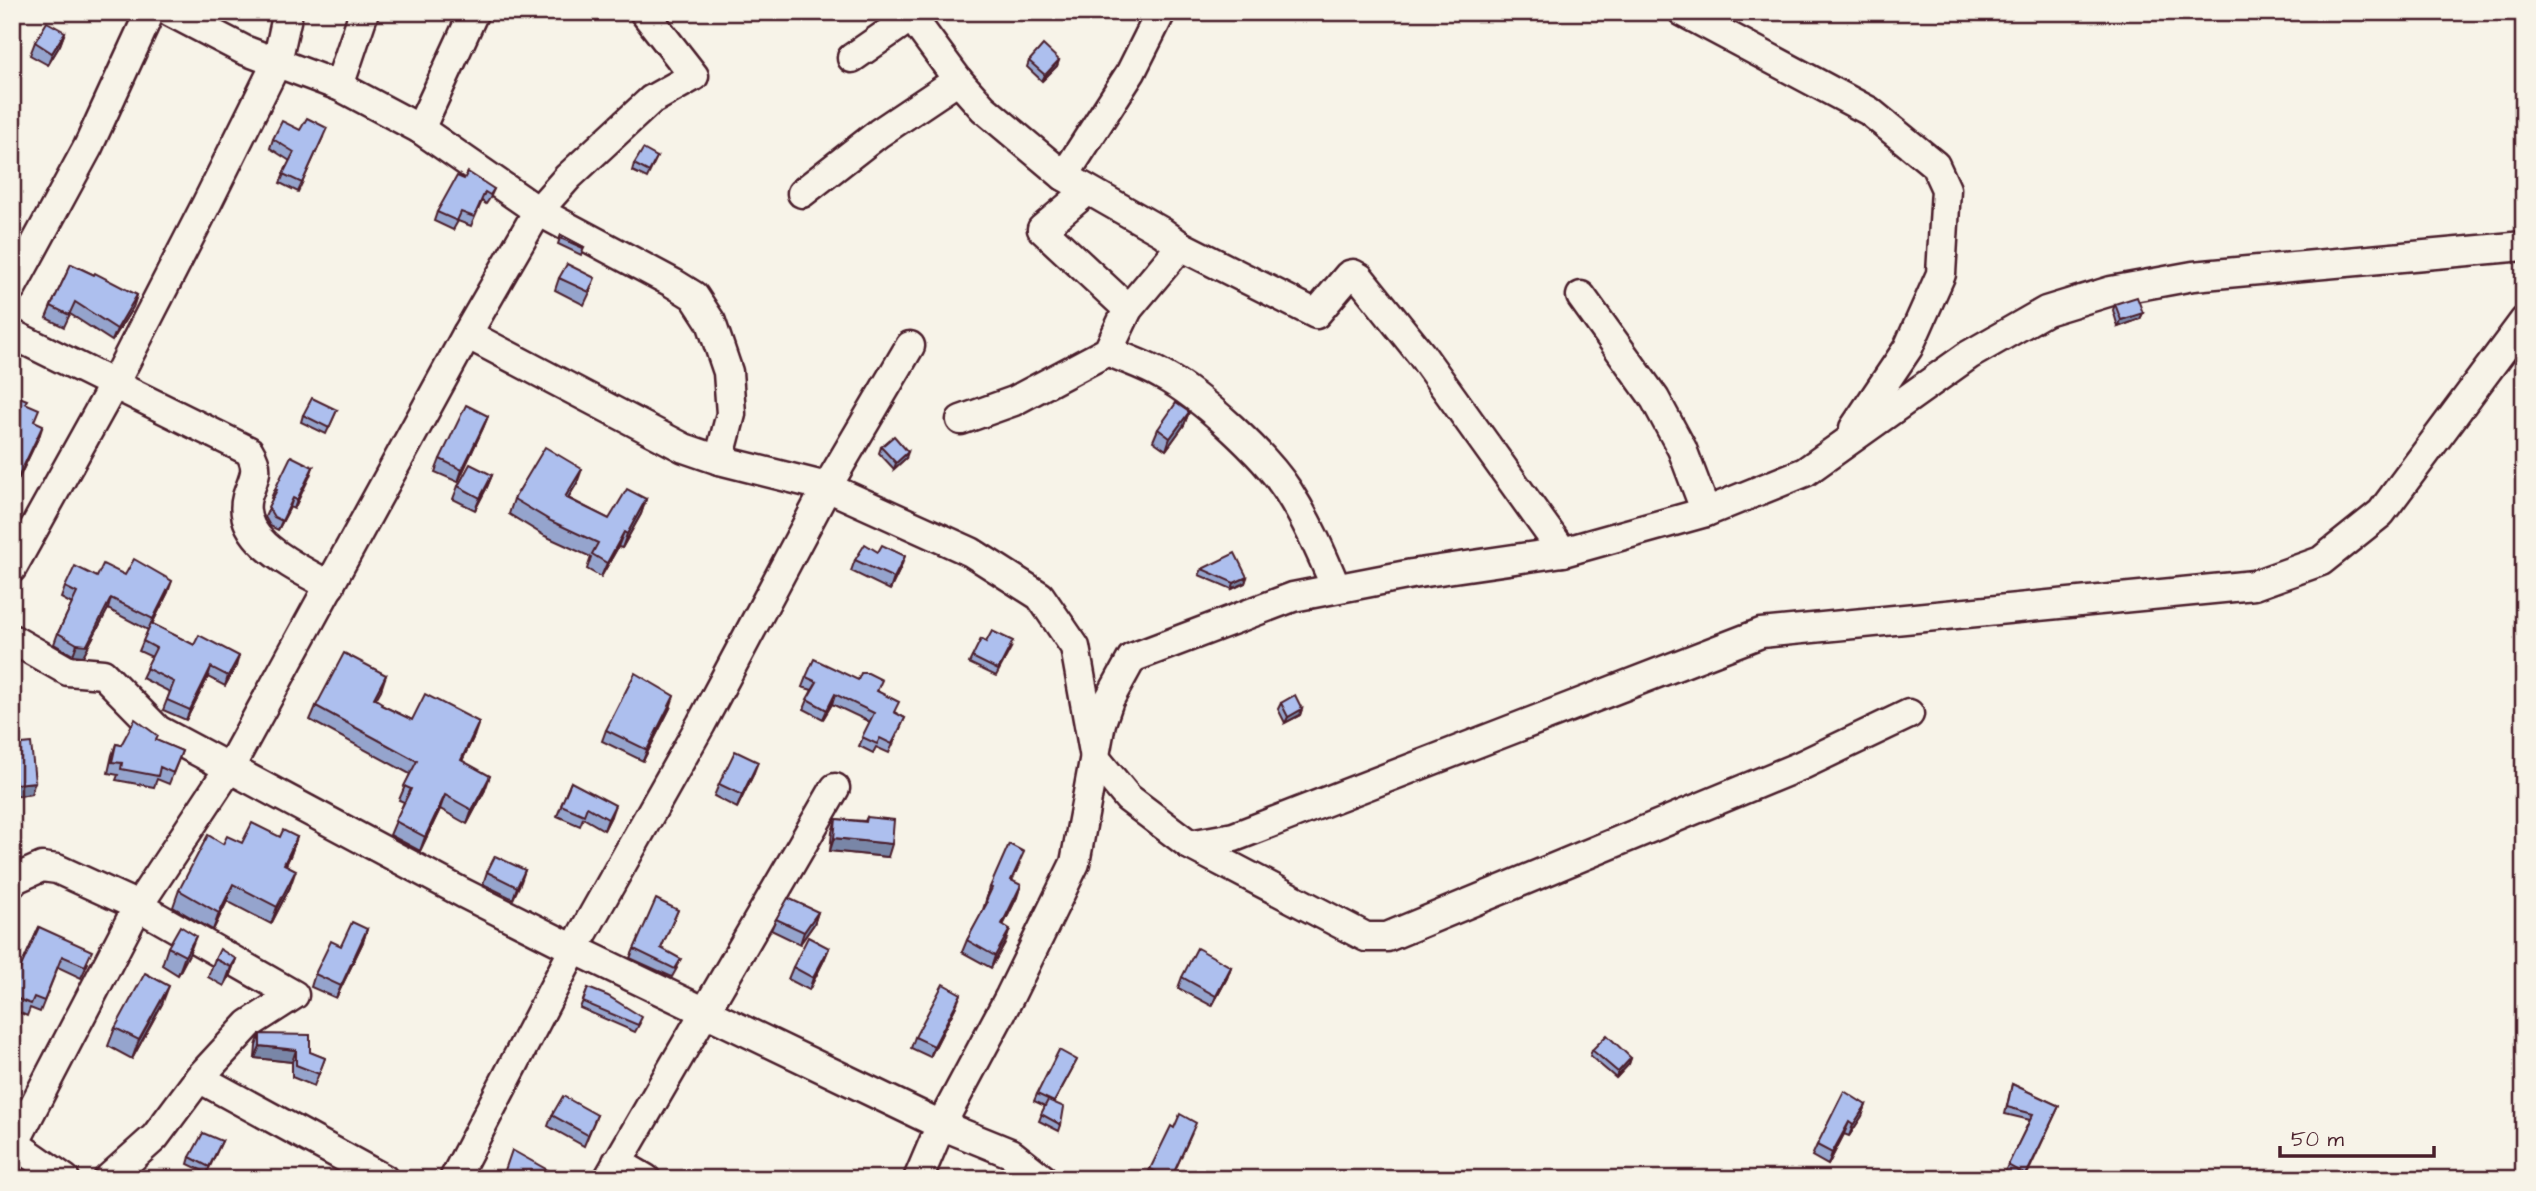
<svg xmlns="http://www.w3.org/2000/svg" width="2536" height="1191" viewBox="0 0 2536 1191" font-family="'Architects Daughter',sans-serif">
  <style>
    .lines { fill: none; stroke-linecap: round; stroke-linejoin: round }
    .minor-casing { stroke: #4a1f2b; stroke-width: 33 }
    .minor { stroke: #f7f3e8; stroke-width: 28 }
    .wall { fill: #95a4cd; stroke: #4a1f2b; stroke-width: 2 }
    .shaded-wall { fill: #7986a7; stroke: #4a1f2b; stroke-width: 2 }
    .building { fill: #adbfee; stroke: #4a1f2b; stroke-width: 2 }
  </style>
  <rect width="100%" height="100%" fill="#f7f3e8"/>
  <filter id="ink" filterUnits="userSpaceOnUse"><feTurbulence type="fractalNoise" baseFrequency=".0143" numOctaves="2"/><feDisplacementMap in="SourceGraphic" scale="14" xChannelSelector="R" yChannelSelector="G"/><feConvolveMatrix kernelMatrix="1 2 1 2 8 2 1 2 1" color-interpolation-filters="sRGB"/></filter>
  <g filter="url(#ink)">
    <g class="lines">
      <defs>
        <g id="minor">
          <polyline points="171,12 244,50 339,86 420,129 538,211 673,283 694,296 711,322 728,372 731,414 719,460"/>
          <polyline points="908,12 958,80 983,108 1064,176 1162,232 1181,246 1316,314 1349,275 1353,274 1360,278 1421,354 1563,552"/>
          <polyline points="1683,12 1869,111 1935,165 1946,189 1941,274 1908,348 1854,428"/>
          <polyline points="852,58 911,17"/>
          <polyline points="339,86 364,12"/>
          <polyline points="420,129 474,12"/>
          <polyline points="1064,176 1131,72 1161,12"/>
          <polyline points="1087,191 1042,229 1128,309"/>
          <polyline points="802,193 879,133 958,80"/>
          <polyline points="12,287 88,147 150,12"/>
          <polyline points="1581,296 1655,399 1682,449 1706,512"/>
          <path d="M12,334L249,451C261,470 253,478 247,497C235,541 299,568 330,586"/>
          <polyline points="467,334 684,448 719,460 827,487 971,552 1040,596 1075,647 1095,758 1128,798 1190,845 1366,937 1387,937 1800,766 1909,714"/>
          <path d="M1108,351C1125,359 1145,365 1162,375C1200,395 1265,455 1288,491C1308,522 1322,554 1336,588"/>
          <polyline points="961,420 1014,401 1108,351 1128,309 1181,246"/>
          <polyline points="12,568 113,386 207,203 277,62 288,12"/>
          <polyline points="12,639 68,671 103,674 158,730 463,893 574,949 941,1125 1010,1153 1043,1179"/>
          <polyline points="1190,845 1234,837 1761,633 2254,585 2321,561 2381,513 2524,321"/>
          <polyline points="12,883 15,879 42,867 57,869 138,906 294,995 249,1024 199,1078 155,1137 108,1179"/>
          <polyline points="199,1078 384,1179"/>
          <polyline points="12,1142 65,1179"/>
          <polyline points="12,1148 138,906 230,767 467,334 538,211 568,177 651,100 694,76 644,12"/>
          <polyline points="617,1162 646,1179"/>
          <polyline points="454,1179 574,949 701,724 827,487 910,346"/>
          <polyline points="608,1179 835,788"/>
          <polyline points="918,1179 941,1125 1010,996 1075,863 1101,723 1109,700 1132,658 1293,597 1412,574 1563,552 1706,512 1805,472 1969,355 2046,311 2111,291 2193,276 2524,246"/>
        </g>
      </defs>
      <use href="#minor" class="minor-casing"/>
      <use href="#minor" class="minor"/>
    </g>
    <g class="wall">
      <polygon points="65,32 60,45 48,65 30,55 35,42"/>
      <polygon points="1059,60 1057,66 1042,81 1027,67 1029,61"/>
      <polygon points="300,130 323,137 298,192 280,183 290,161 270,148 273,139"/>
      <polygon points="657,157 647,178 632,171 634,164"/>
      <polygon points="464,179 494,189 490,198 486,204 482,201 471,226 458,221 453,230 434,221 437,212"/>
      <polygon points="561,235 584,247 581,255 558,244"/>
      <polygon points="71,264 137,295 133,307 112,341 70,314 64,327 46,318 51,306"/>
      <polygon points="559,278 591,290 584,305 555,290"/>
      <polygon points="2115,304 2143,313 2140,319 2118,327 2113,310"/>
      <polygon points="12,394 25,403 40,434 15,486 12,485 12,441 16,433 12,431"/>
      <polygon points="337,410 326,434 301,422 303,415"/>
      <polygon points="1189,412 1184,425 1166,450 1153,441 1158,429"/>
      <polygon points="488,416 483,428 458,482 435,472 440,459"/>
      <polygon points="881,447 906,458 894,469 879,453"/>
      <polygon points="313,467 294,509 290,507 278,530 270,526 265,517 273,499 271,498 275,489"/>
      <polygon points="492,475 487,487 475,510 453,499 458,486"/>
      <polygon points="577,483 568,498 609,519 646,499 641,514 622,548 618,547 601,577 587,569 591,557 545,536 509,514 514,499"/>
      <polygon points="878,552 901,567 890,590 851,571 855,560"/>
      <polygon points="1202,569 1247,577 1245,583 1232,589 1199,575"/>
      <polygon points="125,575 168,592 152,624 236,666 225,686 208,677 186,720 163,710 170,692 142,678 152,657 139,651 148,630 108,609 83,656 73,655 54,644 58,633 72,604 61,598 65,587 97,577"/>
      <polygon points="1011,648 996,676 969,663 972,657"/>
      <polygon points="386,675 375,699 381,705 412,720 474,736 462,761 485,790 467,824 440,809 420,851 390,835 404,802 399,800 410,774 310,720 316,706"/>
      <polygon points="806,677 878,691 895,713 905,718 889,753 876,747 873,753 859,746 870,722 832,704 823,719 804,709 812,690 802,687"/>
      <polygon points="1281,703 1302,709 1300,715 1285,723 1278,709"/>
      <polygon points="670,708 643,761 602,741 606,730"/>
      <polygon points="157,741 182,751 169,784 157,779 154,787 116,780 118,775 108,773 112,755 116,744 121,745"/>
      <polygon points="12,745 31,794 12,797"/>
      <polygon points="753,775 737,808 714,796 719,784"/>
      <polygon points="571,782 611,816 604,830 583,818 580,826 557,816"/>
      <polygon points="867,817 888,857 830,851 832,832 836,819 865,821"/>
      <polygon points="280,837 297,837 291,854 286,865 290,887 271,924 227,901 213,930 173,907 179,890 223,844 242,843"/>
      <polygon points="1020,863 1012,881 1017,897 1003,925 1006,941 991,968 962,952 967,940 982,913 990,887"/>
      <polygon points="525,870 513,899 483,884 487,872"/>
      <polygon points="678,910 661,948 677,968 672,977 630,958 634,949"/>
      <polygon points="818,912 814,924 800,944 771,930 776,919"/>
      <polygon points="39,927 88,963 81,978 58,967 40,1012 30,1008 27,1016 14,1010 12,1013 12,968 19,971"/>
      <polygon points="367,929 363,942 336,998 311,987 315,974 341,946"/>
      <polygon points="168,947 189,954 178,975 162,965"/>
      <polygon points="829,948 824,960 809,990 788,979 793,967"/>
      <polygon points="215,959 236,959 229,977 224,986 208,977"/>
      <polygon points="1231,967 1227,978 1212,1006 1178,988 1182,977"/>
      <polygon points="588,988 640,1023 635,1032 580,1008"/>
      <polygon points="162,1004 132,1059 108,1046 115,1028"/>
      <polygon points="956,1006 930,1057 911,1048 915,1037"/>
      <polygon points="260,1034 325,1058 314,1086 292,1077 292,1062 255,1058 256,1046"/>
      <polygon points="1592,1050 1631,1058 1629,1064 1616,1078 1590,1056"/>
      <polygon points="1077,1060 1054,1103 1061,1125 1059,1131 1039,1121 1045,1106 1034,1101 1037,1094"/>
      <polygon points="2012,1084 2059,1106 2025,1179 2019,1179 2005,1171 2030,1120 2005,1114"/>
      <polygon points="1866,1105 1862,1116 1849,1136 1844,1134 1828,1165 1812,1156 1817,1145"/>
      <polygon points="552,1115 597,1115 584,1146 548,1126"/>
      <polygon points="1192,1133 1171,1179 1146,1179 1150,1169"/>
      <polygon points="222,1141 207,1173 188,1164 190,1157"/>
    </g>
    <g class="shaded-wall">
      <polygon points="65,32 60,45 48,65 52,53"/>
      <polygon points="1059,60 1057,66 1042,81 1045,75"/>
      <polygon points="137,295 133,307 112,341 117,329"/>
      <polygon points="2143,313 2140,319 2118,327 2121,320"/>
      <polygon points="1189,412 1184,425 1166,450 1170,438"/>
      <polygon points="488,416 483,428 458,482 462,470"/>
      <polygon points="43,425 40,434 15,486 18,478"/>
      <polygon points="908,452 906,458 894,469 896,463"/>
      <polygon points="313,467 310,476 294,509 297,500"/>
      <polygon points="582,469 577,483 560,511 565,497"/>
      <polygon points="492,475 487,487 475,510 480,498"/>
      <polygon points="293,498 290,507 278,530 282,521"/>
      <polygon points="646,499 641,514 622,548 627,534"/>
      <polygon points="624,532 618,547 601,577 607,563"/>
      <polygon points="905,556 901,567 890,590 894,578"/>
      <polygon points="1247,577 1245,583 1232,589 1234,583"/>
      <polygon points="172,581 168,592 149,630 153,619"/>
      <polygon points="111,598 108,609 83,656 73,655 77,644"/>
      <polygon points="239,656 236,666 225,686 228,676"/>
      <polygon points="211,667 208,677 186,720 190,710"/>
      <polygon points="386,675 381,690 368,713 374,698"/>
      <polygon points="835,694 832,704 823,719 827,710"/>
      <polygon points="674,696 670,708 643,761 647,750"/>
      <polygon points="1302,709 1300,715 1285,723 1288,717"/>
      <polygon points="479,722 474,736 455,774 461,760"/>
      <polygon points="758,762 753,775 737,808 742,795"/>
      <polygon points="490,776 485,790 467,824 472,810"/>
      <polygon points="35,782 31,794 12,797 16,784"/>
      <polygon points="445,795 440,809 420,851 425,837"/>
      <polygon points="615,805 611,816 604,830 608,819"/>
      <polygon points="297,837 291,854 278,880 284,864"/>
      <polygon points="834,838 892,844 888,857 830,851"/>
      <polygon points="296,870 290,887 271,924 277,907"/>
      <polygon points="525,870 521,882 513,899 517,887"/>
      <polygon points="233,884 227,901 213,930 219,913"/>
      <polygon points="1021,885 1017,897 998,936 1002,924"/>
      <polygon points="818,912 814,924 800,944 804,932"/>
      <polygon points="367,929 363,942 336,998 341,986"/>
      <polygon points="1010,929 1006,941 991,968 995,956"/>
      <polygon points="196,936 189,954 178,975 185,956"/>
      <polygon points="829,948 824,960 809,990 813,978"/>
      <polygon points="236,959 229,977 224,986 231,967"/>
      <polygon points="1231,967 1227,978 1212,1006 1216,996"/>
      <polygon points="169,986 162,1004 132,1059 139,1040"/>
      <polygon points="961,994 956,1006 930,1057 934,1046"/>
      <polygon points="260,1046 296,1050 292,1062 255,1058"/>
      <polygon points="1631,1058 1629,1064 1616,1078 1618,1072"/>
      <polygon points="1866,1105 1862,1116 1849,1136 1853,1125"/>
      <polygon points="1849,1122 1844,1134 1828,1165 1832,1153"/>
    </g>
    <g class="building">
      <polygon points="47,22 65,32 52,53 35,42"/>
      <polygon points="1043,45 1059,60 1045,75 1029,61"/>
      <polygon points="307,118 327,128 302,183 283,174 294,152 273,139 282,121 300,130"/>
      <polygon points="643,149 657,157 649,172 634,164"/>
      <polygon points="468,172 494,189 490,195 485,192 474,217 461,212 457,221 437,212 457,176 464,179"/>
      <polygon points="561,235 584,247 583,248 560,238"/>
      <polygon points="71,264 94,275 95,273 137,295 117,329 75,302 69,315 51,306"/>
      <polygon points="567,264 595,278 589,292 559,278"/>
      <polygon points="2137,297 2143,313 2121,320 2115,304"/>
      <polygon points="12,394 27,400 25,403 39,409 34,421 43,425 18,478 12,475 12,441 20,426 12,422"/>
      <polygon points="312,398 337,410 329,428 303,415"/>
      <polygon points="1176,403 1189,412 1170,438 1158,429"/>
      <polygon points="466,405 488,416 462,470 440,459"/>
      <polygon points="894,436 908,452 896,463 881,447"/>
      <polygon points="545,447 582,469 565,497 609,519 627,489 646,499 627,534 624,532 607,563 592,554 598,543 551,521 514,499"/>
      <polygon points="291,456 313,467 297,500 293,498 282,521 274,517 268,507 277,490 275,489"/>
      <polygon points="470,464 492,475 480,498 458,486"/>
      <polygon points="865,544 878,552 882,545 905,556 894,578 855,560"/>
      <polygon points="1235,553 1247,577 1234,583 1202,569"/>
      <polygon points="134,559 172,581 153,619 111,598 87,645 77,644 58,633 77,593 65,587 75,566 97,577 103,564 125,575"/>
      <polygon points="151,623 194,645 199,635 239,656 228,676 211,667 190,710 167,700 174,682 146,668 156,648 143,641"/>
      <polygon points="992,631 1013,641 998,670 972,657 981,639 986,642"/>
      <polygon points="344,653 386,675 374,698 382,703 381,705 412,720 425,694 479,722 461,760 490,776 472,810 445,795 425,837 395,821 411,789 404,786 417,761 316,706"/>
      <polygon points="814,659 858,680 861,673 868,673 882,680 877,691 899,702 894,712 905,718 892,744 880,738 877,744 862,737 874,713 835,694 827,710 807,699 817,682 806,677"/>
      <polygon points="635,673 674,696 647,750 606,730"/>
      <polygon points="1295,695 1302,709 1288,717 1281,703"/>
      <polygon points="135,719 158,736 156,740 182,751 173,773 160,767 158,776 121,769 122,763 112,762 116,744 121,745"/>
      <polygon points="31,743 35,782 16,784 12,756 12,745"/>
      <polygon points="735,751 758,762 742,795 719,784"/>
      <polygon points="571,782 615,805 608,819 587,807 584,815 561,805"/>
      <polygon points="867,817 894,820 892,844 834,838 836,819 866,822"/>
      <polygon points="252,823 280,837 283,830 297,837 284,864 296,870 277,907 233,884 219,913 179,890 208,835 223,844 227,836 242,843"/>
      <polygon points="1009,844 1024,852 1011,880 1021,885 1002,924 1010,929 995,956 967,940 987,903 986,901 992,888 990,887"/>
      <polygon points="495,856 525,870 517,887 487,872"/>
      <polygon points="788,898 818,912 804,932 776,919"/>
      <polygon points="656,899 678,910 661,948 681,959 675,969 634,949"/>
      <polygon points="352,922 367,929 341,986 315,974 331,941 341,946"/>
      <polygon points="180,926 196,936 185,956 168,947"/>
      <polygon points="39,927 92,951 85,966 62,956 44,1001 34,997 31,1004 18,999 12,1010 12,968 19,971"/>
      <polygon points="808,937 829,948 813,978 793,967"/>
      <polygon points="1197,948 1231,967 1216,996 1182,977"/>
      <polygon points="220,949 236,959 231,967 215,959"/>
      <polygon points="145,973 169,986 139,1040 115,1028"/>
      <polygon points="943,984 961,994 934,1046 915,1037"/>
      <polygon points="588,988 608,996 642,1017 638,1025 583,1002"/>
      <polygon points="260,1034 310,1035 310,1052 325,1058 319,1074 296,1065 296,1050 260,1046"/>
      <polygon points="1607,1035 1631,1058 1618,1072 1592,1050"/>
      <polygon points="1059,1050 1077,1060 1054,1102 1037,1094"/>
      <polygon points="2012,1084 2059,1106 2026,1175 2008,1165 2033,1114 2007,1107"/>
      <polygon points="1844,1091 1866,1105 1853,1125 1849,1122 1832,1153 1817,1145"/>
      <polygon points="563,1096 597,1115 588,1135 552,1115"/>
      <polygon points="1048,1100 1064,1107 1061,1125 1041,1114"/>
      <polygon points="1180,1114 1196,1123 1171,1179 1150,1169 1171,1126 1174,1128"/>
      <polygon points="203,1133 222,1141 209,1167 190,1157"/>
      <polygon points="512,1150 560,1177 559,1179 502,1179"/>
      <polygon points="803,1173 815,1179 801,1179"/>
    </g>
  </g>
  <rect width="2536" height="1191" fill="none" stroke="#f7f3e8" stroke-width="42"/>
  <rect x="21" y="21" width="2494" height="1149" fill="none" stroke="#4a1f2b" stroke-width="2.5" filter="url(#ink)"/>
  <path d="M2280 1146v10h154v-10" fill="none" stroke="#4a1f2b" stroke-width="3.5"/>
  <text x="2291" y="1146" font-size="21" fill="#4a1f2b" stroke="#f7f3e8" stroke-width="5" paint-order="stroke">50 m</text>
</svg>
